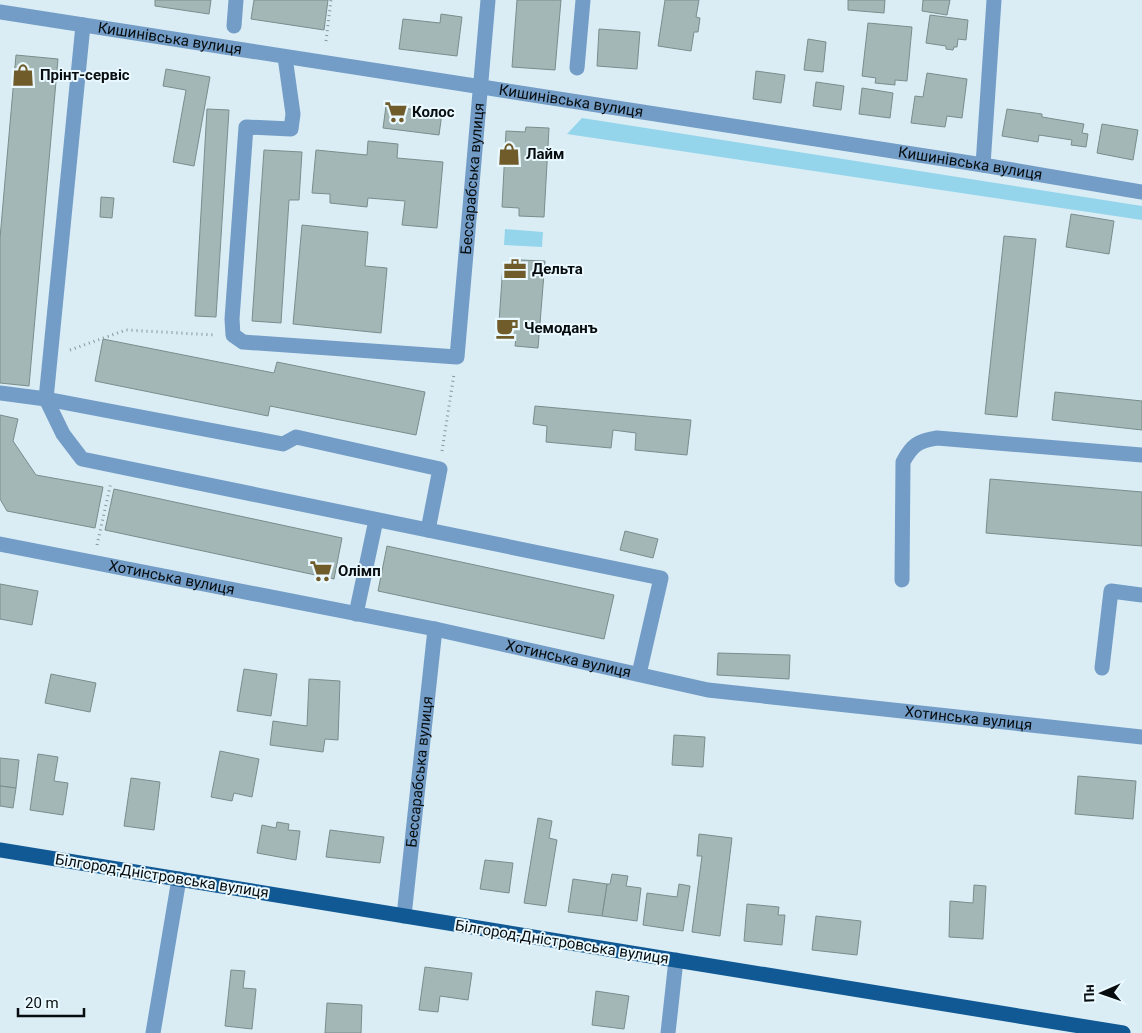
<svg xmlns="http://www.w3.org/2000/svg" width="1142" height="1033" viewBox="0 0 1142 1033" font-family="Roboto,sans-serif">
  <style>
    .green { fill: #95d5ec }
    .building { fill: #a3b7b6; stroke: #7a8d8d }
    .lines { fill: none; stroke-linecap: round; stroke-linejoin: round }
    .path { stroke: #88969b; stroke-width: 3; stroke-dasharray: 1 4; stroke-linecap: butt }
    .minor { stroke: #739dc7; stroke-width: 15 }
    .major { stroke: #115995; stroke-width: 15 }
    .labels { text-anchor: middle; stroke-width: 4; stroke-linejoin: round; paint-order: stroke }
    .street-label { font-size: 15px; fill: #070d0f; stroke: #eaf9ff }
    .poi-label { font-size: 15px; font-weight: bold; fill: #070d0f; stroke: #eaf9ff; text-anchor: start }
  </style>
  <rect width="100%" height="100%" fill="#daedf4"/>
  <g class="green">
    <polygon points="582,118 1142,206 1142,220 567,134"/>
    <polygon points="505,229 543,232 542,247 504,245"/>
  </g>
  <g class="building">
    <polygon points="155,0 211,0 209,14 155,6"/>
    <polygon points="254,0 328,0 324,30 251,19"/>
    <polygon points="517,0 561,0 555,70 512,67"/>
    <polygon points="665,0 699,0 696,17 700,18 698,32 694,32 691,51 658,46"/>
    <polygon points="848,0 885,0 884,13 848,10"/>
    <polygon points="923,0 950,0 947,15 922,11"/>
    <polygon points="441,14 462,17 457,56 399,49 403,19 440,23"/>
    <polygon points="930,15 968,20 966,40 958,39 957,47 954,47 953,50 946,49 946,46 926,43"/>
    <polygon points="868,23 912,27 907,81 895,80 895,85 875,83 876,78 862,76"/>
    <polygon points="599,29 640,32 637,69 597,66"/>
    <polygon points="808,39 826,42 823,72 804,70"/>
    <polygon points="16,55 58,59 29,386 0,383 0,238"/>
    <polygon points="166,69 210,77 194,166 173,162 186,90 163,86"/>
    <polygon points="756,71 785,75 781,103 753,99"/>
    <polygon points="927,73 967,79 962,118 947,116 945,127 911,123 915,96 923,97"/>
    <polygon points="816,82 844,86 841,110 813,106"/>
    <polygon points="862,88 893,93 890,118 859,114"/>
    <polygon points="386,106 442,113 439,135 383,128"/>
    <polygon points="207,109 229,110 216,317 195,316"/>
    <polygon points="1007,109 1042,114 1042,117 1084,124 1082,133 1088,134 1086,147 1071,145 1072,140 1039,135 1038,142 1002,136"/>
    <polygon points="1102,124 1138,130 1133,160 1097,153"/>
    <polygon points="526,127 549,128 544,217 519,216 519,208 502,207 506,131 525,132"/>
    <polygon points="368,141 398,144 397,158 443,162 437,228 402,225 405,201 368,198 367,207 330,203 330,194 312,193 316,150 367,155"/>
    <polygon points="264,150 302,152 299,200 289,200 281,323 252,321"/>
    <polygon points="101,197 114,198 112,218 100,217"/>
    <polygon points="1071,214 1114,221 1109,254 1066,247"/>
    <polygon points="302,225 368,232 365,266 387,268 381,333 293,324"/>
    <polygon points="1004,236 1036,239 1017,417 985,414"/>
    <polygon points="521,260 545,261 538,348 515,346 516,338 498,337 503,264 520,265"/>
    <polygon points="103,339 274,373 277,362 425,392 416,435 270,406 268,416 95,381"/>
    <polygon points="1055,392 1142,401 1142,430 1052,420"/>
    <polygon points="535,406 691,420 687,455 635,450 636,433 613,430 611,448 546,442 547,426 533,424"/>
    <polygon points="0,415 18,419 13,441 36,475 103,487 95,528 7,511 0,499"/>
    <polygon points="990,479 1142,492 1142,546 986,533"/>
    <polygon points="114,489 342,538 334,579 105,530"/>
    <polygon points="625,531 658,539 653,558 620,550"/>
    <polygon points="387,546 614,595 604,639 378,591"/>
    <polygon points="0,584 38,591 32,625 0,619"/>
    <polygon points="718,653 790,655 789,679 717,675"/>
    <polygon points="244,669 277,674 271,716 237,711"/>
    <polygon points="51,674 96,683 90,712 45,703"/>
    <polygon points="309,679 340,681 338,740 325,739 323,752 270,745 273,721 307,726"/>
    <polygon points="674,735 705,737 703,767 672,765"/>
    <polygon points="220,751 259,759 252,797 234,793 232,801 211,797"/>
    <polygon points="38,754 58,757 54,781 68,783 63,815 30,810"/>
    <polygon points="0,758 19,760 16,788 0,786"/>
    <polygon points="1078,776 1136,781 1133,819 1075,814"/>
    <polygon points="131,778 160,782 154,830 124,826"/>
    <polygon points="0,786 16,788 13,808 0,806"/>
    <polygon points="538,818 552,821 549,838 557,840 546,906 524,903"/>
    <polygon points="277,822 289,824 288,830 300,831 296,860 257,853 262,825 276,828"/>
    <polygon points="330,830 384,837 380,863 326,857"/>
    <polygon points="699,834 732,838 720,936 692,932 702,856 697,856"/>
    <polygon points="485,860 513,863 509,893 480,889"/>
    <polygon points="612,874 628,876 626,886 641,888 637,921 602,916 607,884 610,884"/>
    <polygon points="573,879 607,884 602,916 568,912"/>
    <polygon points="679,884 690,886 683,931 643,925 647,893 677,897"/>
    <polygon points="974,885 986,886 983,939 949,937 950,901 973,903"/>
    <polygon points="747,904 779,907 778,915 785,915 782,945 744,941"/>
    <polygon points="816,916 861,921 857,955 812,950"/>
    <polygon points="425,967 472,973 468,1000 440,996 438,1012 419,1010"/>
    <polygon points="231,970 245,971 243,988 256,989 252,1029 225,1026"/>
    <polygon points="596,991 629,996 624,1029 592,1025"/>
    <polygon points="327,1003 362,1005 361,1033 325,1033"/>
  </g>
  <g class="lines">
    <g class="path">
      <polyline points="326,41 331,0"/>
      <polyline points="70,350 126,330 215,335"/>
      <polyline points="442,451 454,374"/>
      <polyline points="97,545 111,482"/>
    </g>
    <g class="minor">
      <path id="s1" d="M0,12L983,165L1142,192"/>
      <polyline points="83,25 46,399 63,434 82,459 661,578 639,674"/>
      <polyline points="234,26 236,0"/>
      <path id="s2" d="M285,57L293,114L291,129L246,127L232,319L233,335L243,342L457,357L488,0"/>
      <polyline points="577,68 583,0"/>
      <polyline points="983,165 994,0"/>
      <polyline points="0,393 46,399 283,444 296,437 440,469 428,530"/>
      <path id="s3" d="M0,544L435,629L708,690L1142,737"/>
      <path d="M902,580L903,462C912,445 918,441 937,438L1142,455"/>
      <polyline points="356,614 376,520"/>
      <polyline points="1102,668 1111,591 1142,595"/>
      <path id="s4" d="M404,916L435,629"/>
      <polyline points="153,1033 179,879"/>
      <polyline points="668,1033 676,960"/>
    </g>
    <polyline class="major" points="0,850 1123,1033"/>
  </g>
  <defs>
    <symbol id="shop-bare" viewBox="-9 -9 18 18"><path d="M-5-2.5h2.3a2.7 3.5 0 0 1 5.4 0H5L5.5 6h-11ZM-1.5-2.5h3a1.5 2.3 0 0 0-3 0Z" fill="#705b2a" stroke="#eaf9ff" stroke-width="2.5" paint-order="stroke"/></symbol>
    <symbol id="supermarket-bare" viewBox="-9 -9 18 18"><path d="M-6-5.5h2.5l.6 2H6L4.5 2H-2.5L-4.4-4H-6ZM-1.5 3.2a1.3 1.3 0 1 0 .1 0ZM3 3.2a1.3 1.3 0 1 0 .1 0Z" fill="#705b2a" stroke="#eaf9ff" stroke-width="2.5" paint-order="stroke"/></symbol>
    <symbol id="office-bare" viewBox="-9 -9 18 18"><path d="M-6-3h4V-5.5h4V-3h4V5H-6ZM-1-4.5V-3h2v-1.5ZM-6 0V1H6V0Z" fill="#705b2a" stroke="#eaf9ff" stroke-width="2.5" paint-order="stroke"/></symbol>
    <symbol id="cafe-bare" viewBox="-9 -9 18 18"><path d="M-5.5-4.5H6V0H3Q3 3.5 0 3.5H-2.5Q-5.5 3.5-5.5 0ZM3-3.2v2h1.7v-2ZM-6 4.5H4V6H-6Z" fill="#705b2a" stroke="#eaf9ff" stroke-width="2.5" paint-order="stroke"/></symbol>
  </defs>
  <g fill-rule="evenodd">
    <use href="#shop-bare" x="7" y="59" width="32" height="32"/>
    <use href="#supermarket-bare" x="380" y="96" width="32" height="32"/>
    <use href="#shop-bare" x="493" y="138" width="32" height="32"/>
    <use href="#office-bare" x="499" y="253" width="32" height="32"/>
    <use href="#cafe-bare" x="491" y="312" width="32" height="32"/>
    <use href="#supermarket-bare" x="305" y="555" width="32" height="32"/>
  </g>
  <g class="labels">
    <g class="street-label">
      <text dy="5" stroke="none"><textPath href="#s1" startOffset="172">Кишинівська вулиця</textPath></text>
      <text dy="5" stroke="none"><textPath href="#s1" startOffset="578">Кишинівська вулиця</textPath></text>
      <text dy="5" stroke="none"><textPath href="#s1" startOffset="982">Кишинівська вулиця</textPath></text>
      <text dy="5" stroke="none"><textPath href="#s2" startOffset="732">Бессарабська вулиця</textPath></text>
      <text dy="5" stroke="none"><textPath href="#s3" startOffset="175">Хотинська вулиця</textPath></text>
      <text dy="5" stroke="none"><textPath href="#s3" startOffset="580">Хотинська вулиця</textPath></text>
      <text dy="5" stroke="none"><textPath href="#s3" startOffset="985">Хотинська вулиця</textPath></text>
      <text dy="5" stroke="none"><textPath href="#s4" startOffset="145">Бессарабська вулиця</textPath></text>
      <text transform="translate(162 876) rotate(9)" y="5">Білгород-Дністровська вулиця</text>
      <text transform="translate(562 942) rotate(9)" y="5">Білгород-Дністровська вулиця</text>
    </g>
    <g class="poi-label">
      <text x="40" y="80">Прінт-сервіс</text>
      <text x="412" y="117">Колос</text>
      <text x="526" y="159">Лайм</text>
      <text x="532" y="274">Дельта</text>
      <text x="524" y="333">Чемоданъ</text>
      <text x="338" y="576">Олімп</text>
    </g>
  </g>
  <g transform="translate(1102 993) rotate(268)" stroke="#eaf9ff" stroke-width="4" paint-order="stroke">
  <path d="M0-4L9 19L0 12L-9 19Z" fill="#070d0f"/>
  <text y="-8" font-size="14" font-weight="bold" text-anchor="middle" fill="#070d0f">Пн</text>
  </g>
  <path d="M18 1008v8h66v-8" fill="none" stroke="#070d0f" stroke-width="2.5"/>
  <text x="25" y="1008" font-size="15" fill="#070d0f" stroke="#eaf9ff" stroke-width="4" paint-order="stroke">20 m</text>
</svg>
